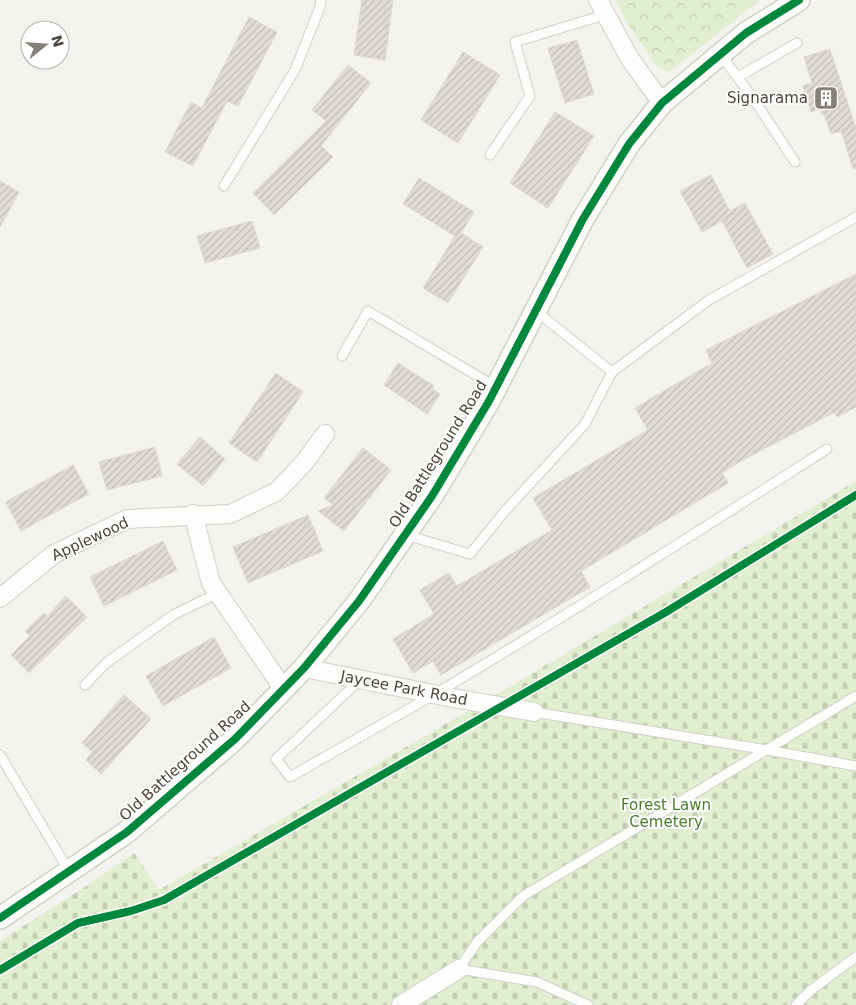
<svg xmlns="http://www.w3.org/2000/svg" width="856" height="1005" viewBox="0 0 856 1005" font-family="'DejaVu Sans',sans-serif">
  <style>
    .cemetery { fill: url(#cemetery-stones) }
    .park { fill: url(#park-crowns) }
    .building { fill: url(#building-hatch); stroke: #dcd9d4 }
    .lines { fill: none; stroke-linecap: round; stroke-linejoin: round }
    .service-casing { stroke: #d2d0cb; stroke-width: 11 }
    .minor-casing { stroke: #d2d0cb; stroke-width: 20 }
    .tertiary-casing { stroke: #d2d0cb; stroke-width: 24 }
    .service { stroke: #fdfdfc; stroke-width: 9 }
    .minor { stroke: #fdfdfc; stroke-width: 18 }
    .tertiary { stroke: #fdfdfc; stroke-width: 21 }
    .cycleway-casing { stroke: #fff; stroke-width: 11 }
    .cycleway { stroke: #00873e; stroke-width: 8 }
    .labels { text-anchor: middle; stroke-width: 4; stroke-linejoin: round; paint-order: stroke }
    .poi-label { font-size: 15px; fill: #4b4439; stroke: #fff; text-anchor: end }
    .street-label { font-size: 15px; fill: #4b4439; stroke: #fff }
    .park-label { font-size: 15px; fill: #4a7f2a; stroke: #fff }
  </style>
  <defs>
    <pattern id="cemetery-stones" width="16" height="16" patternUnits="userSpaceOnUse" patternTransform="scale(1.25)"><rect width="16" height="16" fill="#e1eecf"/><path d="M2 7V4a2 2 0 0 1 4 0v3zM10 15v-3a2 2 0 0 1 4 0v3z" fill="#c3cdb2"/></pattern>
    <pattern id="park-crowns" width="20" height="18" patternUnits="userSpaceOnUse" patternTransform="scale(1.25)"><rect width="20" height="18" fill="#e1eecf"/><path d="M2 6a3 3 0 1 1 6 0M12 15a3 3 0 1 1 6 0" fill="none" stroke="#c3cdb2"/></pattern>
    <pattern id="building-hatch" width="6" height="6" patternUnits="userSpaceOnUse" patternTransform="scale(1.25)"><rect width="6" height="6" fill="#dedbd6"/><path d="M-1 1l2-2M0 6l6-6M5 7l2-2" fill="none" stroke="#c0bdb8"/></pattern>
  </defs>
  <rect width="100%" height="100%" fill="#f4f2ee"/>
  <polygon class="cemetery" points="856,481 856,1005 0,1005 0,941 88,885 134,853 159,890 482,703"/>
  <polygon class="park" points="615,0 760,0 669,72 661,69 654,63 626,21"/>
  <g class="building">
    <polygon points="362,0 393,0 385,60 354,55"/>
    <polygon points="249,17 277,32 238,106 227,101 193,166 165,152 191,102 202,108"/>
    <polygon points="577,40 594,94 565,103 548,48"/>
    <polygon points="830,49 856,128 856,168 853,169 841,131 831,134 824,114 822,115 821,109 811,112 803,86 812,83 804,57"/>
    <polygon points="463,52 500,75 458,143 421,120"/>
    <polygon points="348,65 371,83 321,146 333,157 274,215 253,193 326,121 312,110"/>
    <polygon points="555,112 594,136 548,208 510,183"/>
    <polygon points="711,175 730,211 745,203 773,254 747,268 722,221 702,232 680,191"/>
    <polygon points="419,178 474,212 461,233 483,247 448,303 423,288 455,236 403,204"/>
    <polygon points="0,181 19,192 0,227"/>
    <polygon points="252,221 260,248 205,263 197,236"/>
    <polygon points="856,274 856,407 837,417 835,412 741,461 722,473 728,483 581,571 590,587 441,675 433,661 413,673 393,639 434,614 420,590 449,573 457,586 552,530 533,498 648,430 635,408 712,363 706,350"/>
    <polygon points="398,363 434,386 432,389 440,394 427,414 384,385"/>
    <polygon points="276,373 303,392 257,462 229,443"/>
    <polygon points="200,437 225,459 203,486 177,464"/>
    <polygon points="155,447 162,476 107,490 99,462"/>
    <polygon points="363,448 391,470 344,531 318,511 333,505 324,498"/>
    <polygon points="73,465 89,494 21,531 6,502"/>
    <polygon points="308,515 323,551 248,583 233,547"/>
    <polygon points="163,541 177,570 104,606 90,577"/>
    <polygon points="66,596 87,617 29,673 11,655 30,636 25,631 44,613 47,616"/>
    <polygon points="214,637 231,668 163,706 146,676"/>
    <polygon points="124,695 151,719 101,774 86,760 92,752 82,743"/>
  </g>
  <g class="lines">
    <defs>
      <g id="service">
        <polyline points="721,55 755,101 795,162"/>
        <polyline points="738,77 797,43"/>
        <polyline points="490,155 530,96 515,42 604,15"/>
        <polyline points="224,186 295,70 320,7 321,0"/>
        <polyline points="536,311 612,372"/>
        <polyline points="342,356 368,311 496,387"/>
        <polyline points="406,535 470,554 505,511 585,424 612,372 709,300 856,217"/>
        <path d="M361,679L276,759L290,777C338,749 387,722 435,694C568,615 697,532 827,449"/>
        <polyline points="85,685 106,663 173,615 218,593"/>
        <polyline points="534,712 767,750 856,766"/>
        <polyline points="0,755 69,871"/>
        <polyline points="588,1005 537,982 459,969 477,942 523,896 856,696"/>
        <polyline points="796,1005 811,990 856,957"/>
      </g>
      <g id="minor">
        <polyline points="598,0 630,59 662,103"/>
        <polyline points="193,514 211,583 283,688"/>
        <polyline points="0,598 54,554 127,519 230,514 276,492 304,463 325,434"/>
        <polyline points="304,668 453,698 534,712"/>
        <polyline points="401,1005 459,969"/>
      </g>
      <polyline id="tertiary" points="0,918 127,832 235,739 304,668 359,601 432,496 489,401 583,219 629,144 662,103 746,33 799,0"/>
    </defs>
    <use href="#service" class="service-casing"/>
    <use href="#minor" class="minor-casing"/>
    <use href="#tertiary" class="tertiary-casing"/>
    <use href="#service" class="service"/>
    <use href="#minor" class="minor"/>
    <use href="#tertiary" class="tertiary"/>
    <defs>
      <g id="cycleway">
        <polyline points="0,918 127,832 235,739 304,668 359,601 432,496 489,401 583,219 629,144 662,103 746,33 799,0"/>
        <polyline points="0,970 78,923 131,911 164,900 666,612 856,495"/>
      </g>
    </defs>
    <use href="#cycleway" class="cycleway-casing"/>
    <use href="#cycleway" class="cycleway"/>
  </g>
  <defs>
    <symbol id="building-square" viewBox="-11 -11 22 22"><rect x="-9" y="-9" width="18" height="18" rx="4" fill="#868178" stroke="#fff"/><path d="M-4-6H4V6H1V3H-1V6H-4ZM-2.5-4.3h1.7v1.8h-1.7ZM.8-4.3h1.7v1.8H.8ZM-2.5-1h1.7V.8h-1.7ZM.8-1h1.7V.8H.8Z" fill="#fff"/></symbol>
  </defs>
  <g fill-rule="evenodd">
    <use href="#building-square" x="812" y="84" width="28" height="28"/>
  </g>
  <g class="labels">
    <g class="poi-label">
      <text x="808" y="103">Signarama</text>
    </g>
    <g class="street-label">
      <text transform="translate(438 454) rotate(-58)" y="5">Old Battleground Road</text>
      <text transform="translate(90 539) rotate(-25)" y="5">Applewood</text>
      <text transform="translate(404 688) rotate(11)" y="5">Jaycee Park Road</text>
      <text transform="translate(185 761) rotate(-42)" y="5">Old Battleground Road</text>
    </g>
    <g class="park-label">
      <text x="666" y="810">Forest Lawn<tspan x="666" dy="17">Cemetery</tspan></text>
    </g>
  </g>
  <g transform="translate(45 45) rotate(73)"><circle r="24" fill="#ffffff" stroke="#b7b4b0"/>
  <path d="M0-4L9 19L0 12L-9 19Z" fill="#868178"/>
  <text y="-8" font-size="14" font-weight="bold" text-anchor="middle" fill="#4b4439">N</text>
  </g>
</svg>
